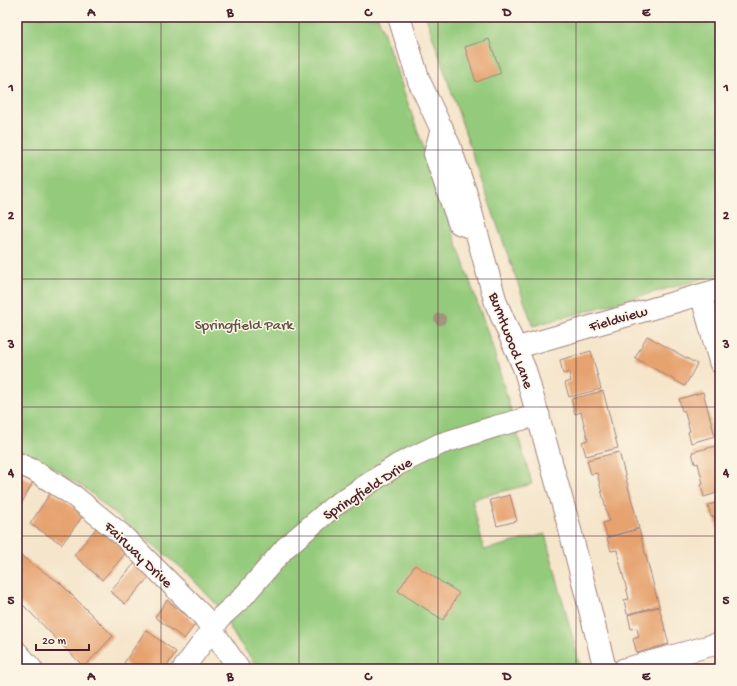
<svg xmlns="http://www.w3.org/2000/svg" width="737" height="686" viewBox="0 0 737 686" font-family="'Gochi Hand',sans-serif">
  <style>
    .green { fill: #94ca7b; stroke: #6f7453 }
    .building { fill: #e6a36f }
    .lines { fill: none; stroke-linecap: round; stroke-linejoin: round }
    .street-casing { stroke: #a0827b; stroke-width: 23 }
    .secondary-casing { stroke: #a0827b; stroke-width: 24 }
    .street { stroke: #fff; stroke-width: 21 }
    .secondary { stroke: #fff; stroke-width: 22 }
    .tree { fill: #a39480 }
    .grid { fill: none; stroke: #4a1f2b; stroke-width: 1; stroke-opacity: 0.55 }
    .labels { text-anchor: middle; stroke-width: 3; stroke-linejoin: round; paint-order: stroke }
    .street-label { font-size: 15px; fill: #4a1f2b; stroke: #fcf5e5 }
    .park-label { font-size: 15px; fill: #605243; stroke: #fcf5e5 }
    .neatline { fill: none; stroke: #4a1f2b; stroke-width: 1.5 }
    .grid-label { font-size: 13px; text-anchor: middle; font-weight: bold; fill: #4a1f2b }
  </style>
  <rect width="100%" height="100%" fill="#fcf5e5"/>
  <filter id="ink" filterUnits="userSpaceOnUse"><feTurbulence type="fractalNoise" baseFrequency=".025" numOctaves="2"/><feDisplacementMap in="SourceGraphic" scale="8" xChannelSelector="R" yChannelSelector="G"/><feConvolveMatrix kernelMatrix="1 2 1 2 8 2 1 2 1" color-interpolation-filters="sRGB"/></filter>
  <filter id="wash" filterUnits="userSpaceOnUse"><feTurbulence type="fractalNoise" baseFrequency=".012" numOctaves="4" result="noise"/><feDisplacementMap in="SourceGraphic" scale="16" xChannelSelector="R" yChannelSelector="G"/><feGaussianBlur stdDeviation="0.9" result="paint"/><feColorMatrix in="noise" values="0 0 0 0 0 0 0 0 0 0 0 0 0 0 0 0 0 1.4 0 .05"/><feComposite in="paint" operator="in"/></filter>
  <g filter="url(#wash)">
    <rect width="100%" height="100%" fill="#f5e5cb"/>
    <g class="green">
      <polygon points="17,17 378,17 492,345 532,484 472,499 484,550 545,534 581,669 259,669 236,638 217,605 183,569 104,505 89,491 44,462 17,449"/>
      <polygon points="426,17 720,17 720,274 533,326 482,182"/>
    </g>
    <g id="blocks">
      <g class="building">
        <polygon points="489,39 501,73 476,82 465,47"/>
        <polygon points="647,336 697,364 685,386 635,358"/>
        <polygon points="591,351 601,389 569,397 565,383 571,381 570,377 569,372 563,374 560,360"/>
        <polygon points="603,391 618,448 586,456 582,442 588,440 581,412 575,414 571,399"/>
        <polygon points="703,392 715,436 691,443 688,432 690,431 684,410 682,411 679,399"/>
        <polygon points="716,446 720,459 720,492 704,497 701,485 703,484 698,463 695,464 692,452"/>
        <polygon points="619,452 639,528 607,537 603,523 609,521 597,473 591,474 587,460"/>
        <polygon points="17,475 33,482 17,512"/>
        <polygon points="51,492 85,513 62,544 30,524"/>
        <polygon points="510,495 517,521 497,526 490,500"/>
        <polygon points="720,502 720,548 717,538 719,537 717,527 714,516 711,517 708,505"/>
        <polygon points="98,526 127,552 102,580 74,555"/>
        <polygon points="639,529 659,606 627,614 624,600 629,599 618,555 617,550 611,551 607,538"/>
        <polygon points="17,553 60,583 113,636 84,667 24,606 17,602"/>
        <polygon points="135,563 150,576 125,604 110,591"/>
        <polygon points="415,565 459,593 443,620 398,591"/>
        <polygon points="167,600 196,623 184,639 155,617"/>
        <polygon points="659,607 669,644 637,653 633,639 639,637 638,633 637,628 631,629 628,615"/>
        <polygon points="146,630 176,652 165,669 133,669 124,663"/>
      </g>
    </g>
  </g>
  <g filter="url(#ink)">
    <use href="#blocks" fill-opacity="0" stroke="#a0827b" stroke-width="1"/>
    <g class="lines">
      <defs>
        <g id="street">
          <polyline points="701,295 720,363"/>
          <polyline points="516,348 720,289"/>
          <polyline points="17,463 33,470 74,496 121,534 203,616 239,669"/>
          <polyline points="17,652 32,669"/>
          <polyline points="183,669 222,616 241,599 285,548 334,506 397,465 440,444 497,426 539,415"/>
          <polyline points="624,669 720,643"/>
        </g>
        <g id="secondary">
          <polyline points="399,17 419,81 449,145 466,194 496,303 525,370 569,526 605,669"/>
          <polyline points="442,128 435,154 459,223 475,229"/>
        </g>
      </defs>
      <use href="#street" class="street-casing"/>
      <use href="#secondary" class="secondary-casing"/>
      <use href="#street" class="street"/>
      <use href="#secondary" class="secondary"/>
    </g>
    <circle class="tree" cx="440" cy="319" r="6"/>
  </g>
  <path class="grid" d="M161,17V669M299,17V669M438,17V669M576,17V669M17,150H720M17,279H720M17,407H720M17,536H720"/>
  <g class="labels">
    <g class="street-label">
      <text transform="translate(618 318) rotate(-16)" y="5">Fieldview</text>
      <text transform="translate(512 340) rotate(69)" y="5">Burntwood Lane</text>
      <text transform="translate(367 488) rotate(-33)" y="5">Springfield Drive</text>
      <text transform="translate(139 554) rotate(44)" y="5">Fairway Drive</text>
    </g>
    <g class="park-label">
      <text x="244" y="329">Springfield Park</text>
    </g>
  </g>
  <rect width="737" height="686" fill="none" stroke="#fcf5e5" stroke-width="44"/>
  <path d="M36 644v6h53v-6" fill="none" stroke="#4a1f2b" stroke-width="2"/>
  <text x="42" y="644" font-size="12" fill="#4a1f2b" stroke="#fcf5e5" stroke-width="3" paint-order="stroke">20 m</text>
  <rect x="22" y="22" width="693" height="642" class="neatline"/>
  <g class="grid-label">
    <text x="91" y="16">A</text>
    <text x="230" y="16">B</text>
    <text x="368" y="16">C</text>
    <text x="507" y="16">D</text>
    <text x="646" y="16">E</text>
    <text x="11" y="91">1</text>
    <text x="726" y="91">1</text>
    <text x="11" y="219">2</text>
    <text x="726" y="219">2</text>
    <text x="11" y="348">3</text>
    <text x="726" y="348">3</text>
    <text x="11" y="476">4</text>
    <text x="726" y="476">4</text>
    <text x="11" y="604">5</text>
    <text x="726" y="604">5</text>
    <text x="91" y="680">A</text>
    <text x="230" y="680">B</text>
    <text x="368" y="680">C</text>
    <text x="507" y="680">D</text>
    <text x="646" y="680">E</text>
  </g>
</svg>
